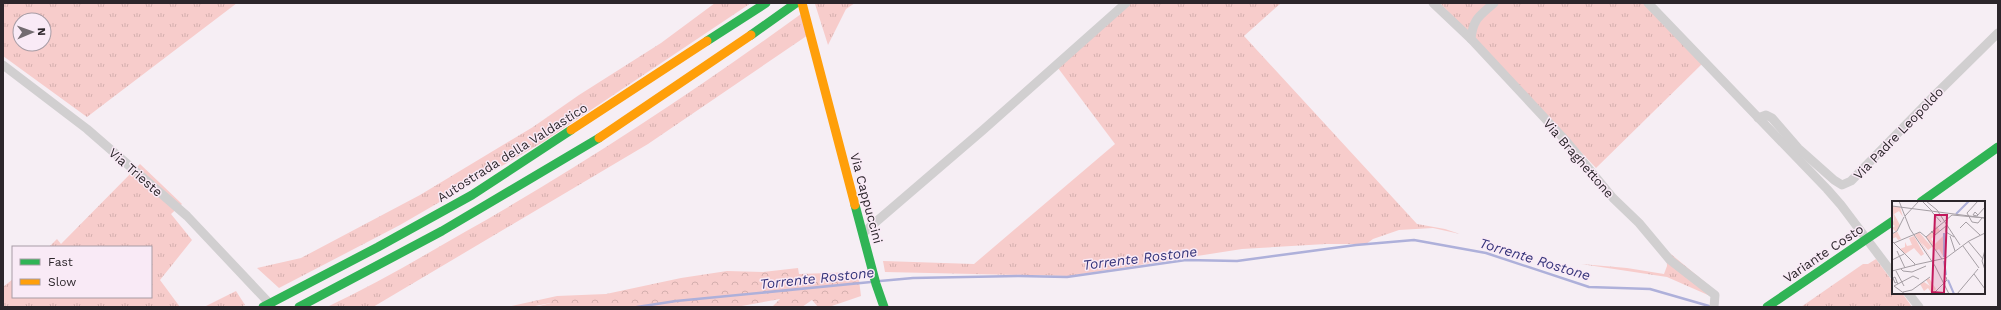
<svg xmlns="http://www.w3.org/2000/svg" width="2001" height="310" viewBox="0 0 2001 310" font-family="'Work Sans',sans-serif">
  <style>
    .grass { fill: url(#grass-tufts); fill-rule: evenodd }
    .forest { fill: url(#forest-crowns) }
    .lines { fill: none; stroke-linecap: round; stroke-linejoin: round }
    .stream { stroke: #aeb0da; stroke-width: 2.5 }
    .street { stroke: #d1cfd0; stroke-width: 9 }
    .fast { stroke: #30b455; stroke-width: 9 }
    .slow { stroke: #ff9f0a; stroke-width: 9 }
    .labels { text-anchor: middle; stroke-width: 3; stroke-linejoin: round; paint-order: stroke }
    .street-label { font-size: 13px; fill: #2c262b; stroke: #f9eaf6 }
    .water-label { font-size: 14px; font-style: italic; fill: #35347a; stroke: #f9eaf6 }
    .inset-river { fill: none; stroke: #aeb0da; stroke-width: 2 }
    .inset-road { fill: none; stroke: #a59ea4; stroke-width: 1 }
    .view { fill: #c2185b; fill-opacity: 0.15; stroke: #c2185b; stroke-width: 2 }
    .inset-edge { fill: none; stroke: #2c262b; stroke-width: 2 }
  </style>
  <defs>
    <pattern id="grass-tufts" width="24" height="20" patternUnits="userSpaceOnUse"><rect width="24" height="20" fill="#f7cccb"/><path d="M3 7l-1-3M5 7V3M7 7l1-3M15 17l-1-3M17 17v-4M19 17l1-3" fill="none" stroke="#d4afae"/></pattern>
    <pattern id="forest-crowns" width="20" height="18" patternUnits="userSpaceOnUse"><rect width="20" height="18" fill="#f7cccb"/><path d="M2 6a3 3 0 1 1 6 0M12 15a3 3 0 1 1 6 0" fill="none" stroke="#d4afae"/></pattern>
  </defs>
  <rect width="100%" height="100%" fill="#f6eef4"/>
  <g class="grass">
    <path d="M3,3H237L87,117L3,56ZM20,20H44V44H20Z"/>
    <polygon points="715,3 751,3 543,142 400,225 279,288 257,268 301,258 420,195 533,127 579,95 661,43"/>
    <polygon points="855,3 846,9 828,45 815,4"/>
    <polygon points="1129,3 1281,3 1244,36 1417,224 1445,229 1460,234 1433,228 1399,230 1373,239 1366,244 1326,244 1242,249 1069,276 885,272 883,261 974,264 1115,144 1058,68"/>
    <polygon points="1440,3 1647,3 1703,63 1596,168"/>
    <path d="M801,14L808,35L648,144L373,307H327C374,285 418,259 463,233C580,167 692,93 801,14Z"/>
    <polygon points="140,164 182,204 171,214 192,240 160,280 180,307 3,307 3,287 13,279 13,297 151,297 151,247 49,247 57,239 61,244"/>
    <polygon points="1666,250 1717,292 1717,299 1667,277 1581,264 1627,268 1664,274 1667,266"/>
    <polygon points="1876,259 1893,282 1893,293 1902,293 1912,307 1801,307 1863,264 1868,264"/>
    <polygon points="236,291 245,305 240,307 204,307"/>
  </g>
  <polygon class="forest" points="798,268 799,274 858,272 861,296 829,307 818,307 812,300 802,307 772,307 780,299 736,307 535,307 551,303 530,307 507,307 557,296 606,294 681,278 727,271 763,272"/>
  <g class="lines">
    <g class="stream">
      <polyline points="880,281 913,278 1019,276 1067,277 1186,260 1237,261 1356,245 1414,240 1486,253 1589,287 1650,289 1709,306"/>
      <polyline points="637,307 676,301 871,282"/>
    </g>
    <g class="street">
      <polyline points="1433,3 1471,39"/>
      <path d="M1494,3C1480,16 1473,18 1471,39L1567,142L1613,198L1639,223L1670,260L1715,295L1714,307"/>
      <polyline points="1648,3 1827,189 1841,205 1893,274"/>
      <polyline points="3,65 87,129 187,216 271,305"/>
      <polyline points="1758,118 1766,115 1772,118 1798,148 1834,180 1842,185 1851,181 1935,95 1998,33"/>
      <polyline points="863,233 983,130 1126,3"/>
      <polyline points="1908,293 1919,307"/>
    </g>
    <g class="fast">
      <polyline points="751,35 796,3"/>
      <polyline points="707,41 766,3"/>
      <polyline points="1921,202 1998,147"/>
      <polyline points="855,205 876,284 884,307"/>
      <polyline points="263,307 378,247 472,195 571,130"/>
      <polyline points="299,307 442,231 599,138"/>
      <polyline points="1767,307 1893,221"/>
    </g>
    <g class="slow">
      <polyline points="802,3 855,205"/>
      <polyline points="571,130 707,41"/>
      <polyline points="599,138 751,35"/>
    </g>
  </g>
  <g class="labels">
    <g class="street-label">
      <text transform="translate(1898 133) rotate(-46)" y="5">Via Padre Leopoldo</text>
      <text transform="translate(512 152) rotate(-32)" y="5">Autostrada della Valdastico</text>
      <text transform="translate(1579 158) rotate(49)" y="5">Via Braghettone</text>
      <text transform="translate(136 172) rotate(41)" y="5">Via Trieste</text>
      <text transform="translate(867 198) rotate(75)" y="5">Via Cappuccini</text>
      <text transform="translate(1823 253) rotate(-34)" y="5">Variante Costo</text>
    </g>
    <g class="water-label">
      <text transform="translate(1140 258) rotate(-7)" y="5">Torrente Rostone</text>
      <text transform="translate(1535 259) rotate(17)" y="5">Torrente Rostone</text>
      <text transform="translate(817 278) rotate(-6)" y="5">Torrente Rostone</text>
    </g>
  </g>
  <g transform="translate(1892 201)">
    <rect width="93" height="93" fill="#f6eef4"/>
    <path d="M0,5L8,6L11,16L7,10L2,13L8,24L5,30L9,38L6,39L4,36L0,38V33L4,31L0,27L3,25L0,23L2,19ZM45,25L48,30L39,38L43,43L51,35L52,57L47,48L44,50L40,46L36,49L29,41L41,60L23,34L27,31L39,45L34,36ZM22,35L32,53L29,55L22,47L13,53L8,48L13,46V41L15,45L20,44L17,37ZM37,77L44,88L40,93L36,87L32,90L28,83L32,81L38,85L34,79Z" fill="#f7cccb"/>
    <path class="inset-river" d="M64,13L77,0M52,56V32M52,60L54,74M56,79L62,93"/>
    <path class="inset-road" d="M7,0L18,28L43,65L57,93M30,0L40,10M34,0L45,9L68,44M86,0L75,12L80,21L86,22L90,17M0,5L93,17M40,11L49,21M86,14L83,11L81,14L85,15L93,6M13,15L27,0M68,27L74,21L88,34M39,30L43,34L54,25V31L62,36M0,33L5,30L12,16M58,35L63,50M34,36L50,58M76,40L91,58M1,41L23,63M2,42L28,31L34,36L60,14L93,17M71,45L87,67M93,49L90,60L93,69M5,50L13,67M0,59L12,53M22,64L54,57L77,40L93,32M9,68L11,70L20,71L34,65M0,70L23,64M4,70L12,85M82,73L93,88M5,81L3,82L1,77L3,76L5,81L6,83M2,85L21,75L27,78M2,85L13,93M11,91L20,89L38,76M41,93L55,79L54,76M65,93L86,68"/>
    <path class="view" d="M43,14H55L52,92L40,91Z"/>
    <rect width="93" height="93" class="inset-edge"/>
  </g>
  <rect width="2001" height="310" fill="none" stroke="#2c262b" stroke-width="8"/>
  <rect x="12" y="246" width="140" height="52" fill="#f9eaf6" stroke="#a79ca5"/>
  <rect x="20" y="259" width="20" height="6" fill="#30b455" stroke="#a79ca5"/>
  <text x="48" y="266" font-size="12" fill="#2c262b">Fast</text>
  <rect x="20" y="279" width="20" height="6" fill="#ff9f0a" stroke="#a79ca5"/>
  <text x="48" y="286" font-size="12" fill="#2c262b">Slow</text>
  <g transform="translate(32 32) rotate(88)"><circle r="19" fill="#f9eaf6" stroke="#a79ca5"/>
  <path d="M0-3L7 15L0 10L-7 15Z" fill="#736c71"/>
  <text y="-6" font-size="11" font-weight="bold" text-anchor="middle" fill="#2c262b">N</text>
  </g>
</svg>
